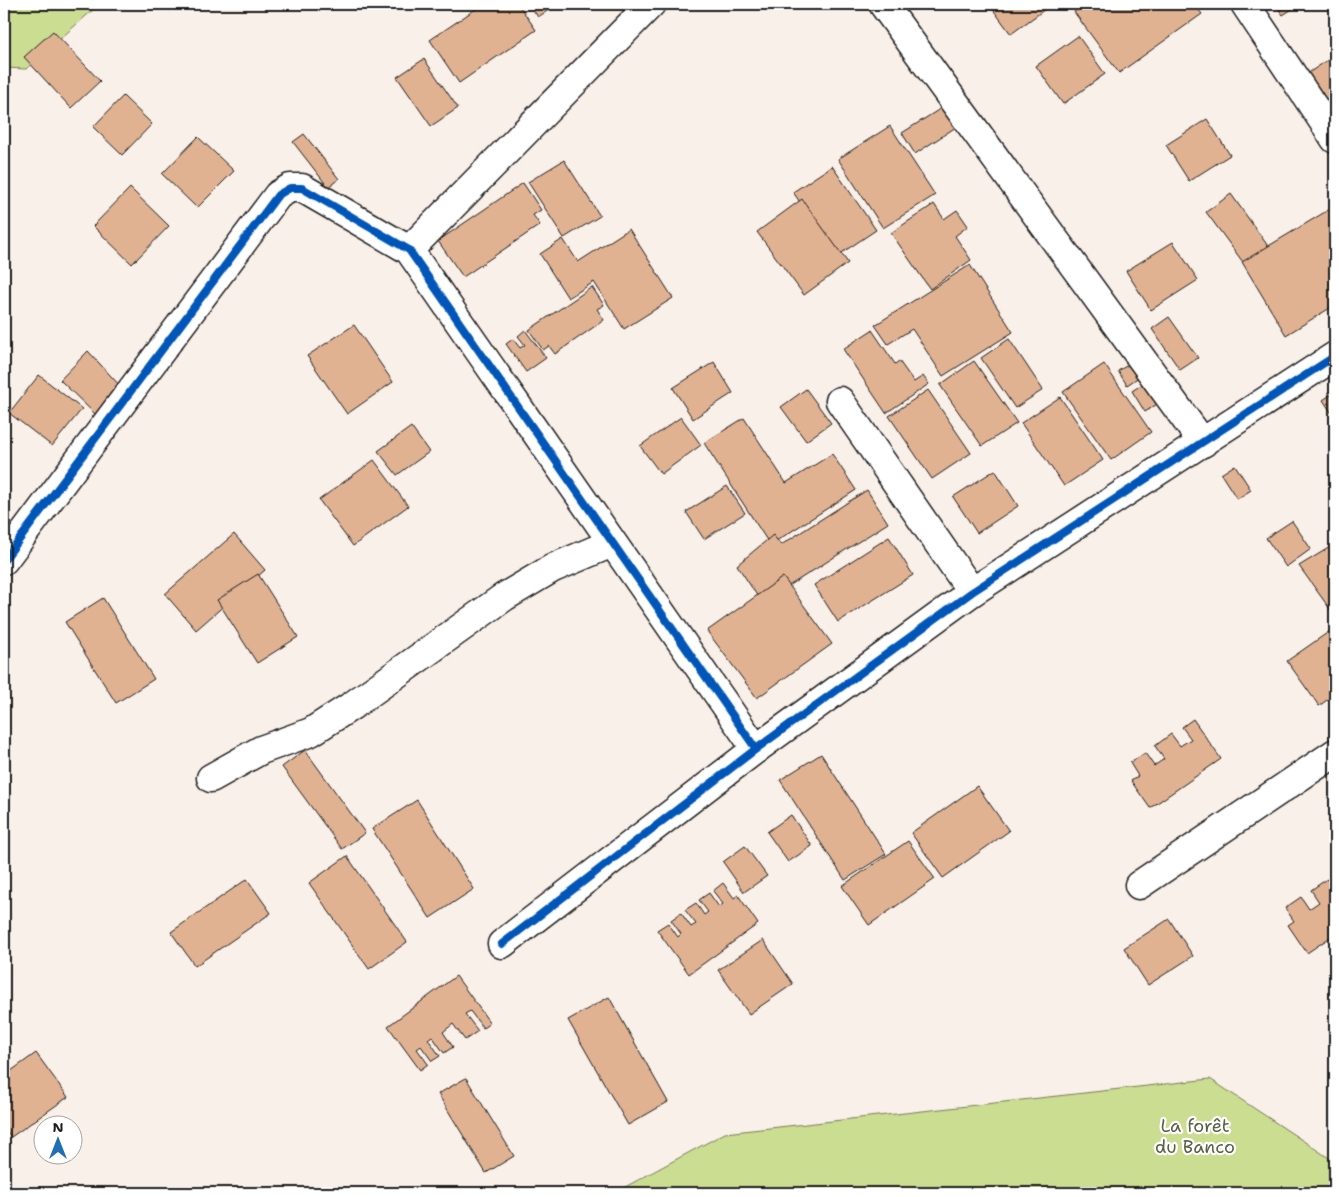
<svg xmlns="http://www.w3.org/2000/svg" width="1339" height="1197" viewBox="0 0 1339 1197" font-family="'Shantell Sans',sans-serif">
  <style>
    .green { fill: #cbdd91; stroke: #747c56 }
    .building { fill: #e1b292; stroke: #1c1c1c }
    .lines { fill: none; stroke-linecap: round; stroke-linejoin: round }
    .minor-casing { stroke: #1c1c1c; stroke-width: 31 }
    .minor { stroke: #fff; stroke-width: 28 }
    .cycleway-casing { stroke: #fff; stroke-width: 11 }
    .cycleway { stroke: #0057b8; stroke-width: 8 }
    .labels { text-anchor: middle; stroke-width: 4.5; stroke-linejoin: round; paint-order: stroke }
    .park-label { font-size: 18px; fill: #596045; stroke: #fff }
  </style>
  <rect width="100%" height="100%" fill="#f9f0e9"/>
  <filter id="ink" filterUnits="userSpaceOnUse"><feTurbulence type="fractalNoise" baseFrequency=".02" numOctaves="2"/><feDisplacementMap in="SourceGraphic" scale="10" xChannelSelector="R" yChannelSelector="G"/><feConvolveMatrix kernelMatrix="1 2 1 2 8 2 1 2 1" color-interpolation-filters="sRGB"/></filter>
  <g filter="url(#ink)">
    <g class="green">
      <polygon points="4,4 95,4 95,8 26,69 4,68"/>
      <polygon points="1210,1079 1335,1162 1335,1193 614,1193 725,1133"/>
    </g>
    <g class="building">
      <polygon points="483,4 518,4 536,30 459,83 430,40"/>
      <polygon points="529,4 558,4 538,17"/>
      <polygon points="989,4 1052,4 1011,34"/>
      <polygon points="1085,4 1194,4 1202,14 1119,73 1074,12"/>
      <polygon points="1275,4 1300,4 1283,15"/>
      <polygon points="53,31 100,81 71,108 24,57"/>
      <polygon points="1078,36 1105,74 1063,104 1036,66"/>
      <polygon points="1335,55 1335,121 1304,76"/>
      <polygon points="424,59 458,108 431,126 397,77"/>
      <polygon points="123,96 152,124 122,155 93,127"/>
      <polygon points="943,107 956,127 915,154 902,133"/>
      <polygon points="1207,119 1230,155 1189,181 1166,145"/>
      <polygon points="890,126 935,195 883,228 838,159"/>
      <polygon points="304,134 339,179 328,187 293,142"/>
      <polygon points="198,137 234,171 197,208 162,174"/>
      <polygon points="564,160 600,216 564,238 528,182"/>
      <polygon points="832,166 876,230 837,256 793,192"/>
      <polygon points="523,183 541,210 533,215 540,225 463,277 438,241"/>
      <polygon points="130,188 169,226 132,264 93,226"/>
      <polygon points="1231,194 1275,256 1251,273 1206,212"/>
      <polygon points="802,199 848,263 804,295 757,232"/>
      <polygon points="934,204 944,219 957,210 968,226 955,236 971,260 930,289 891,233"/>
      <polygon points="1330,209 1335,218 1335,305 1286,335 1242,262"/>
      <polygon points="629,229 673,298 624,329 594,282 568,298 540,254 563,239 578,262"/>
      <polygon points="1173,242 1198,280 1151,310 1126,271"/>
      <polygon points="970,265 1013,332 943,376 912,329 888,344 875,325"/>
      <polygon points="592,287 604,305 597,309 604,320 555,354 549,346 543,350 529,330"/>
      <polygon points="1169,317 1198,358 1180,370 1152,329"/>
      <polygon points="354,325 393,382 347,414 307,356"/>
      <polygon points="525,330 546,358 526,372 506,344 513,339 520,348 525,345 518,336"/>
      <polygon points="872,330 895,364 899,361 914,382 923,376 929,384 886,413 843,349"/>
      <polygon points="1009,339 1043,390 1015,408 981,358"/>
      <polygon points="88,351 121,387 99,418 60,380"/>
      <polygon points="1139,358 1148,371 1127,385 1118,371"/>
      <polygon points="974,361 1017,423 982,446 940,385"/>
      <polygon points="714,362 733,393 693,419 673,388"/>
      <polygon points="1104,364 1151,432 1111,460 1063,392"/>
      <polygon points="1158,374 1171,395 1145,412 1132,391"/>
      <polygon points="39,375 82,409 52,446 9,413"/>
      <polygon points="806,389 831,423 806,441 781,407"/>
      <polygon points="928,390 971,453 932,479 889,416"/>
      <polygon points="1335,392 1335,418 1323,400"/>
      <polygon points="1060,397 1103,460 1064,486 1021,423"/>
      <polygon points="681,417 701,445 661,474 640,446"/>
      <polygon points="744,418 786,483 832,454 856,490 770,545 704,443"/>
      <polygon points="411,427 429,452 397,475 378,451"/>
      <polygon points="374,460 408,506 353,546 319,500"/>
      <polygon points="1235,465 1251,490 1237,499 1221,474"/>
      <polygon points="995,470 1018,506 977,533 953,497"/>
      <polygon points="727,486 745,513 704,539 686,512"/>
      <polygon points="867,490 888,523 762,603 737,565 773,535 781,545"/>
      <polygon points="1292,521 1311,549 1286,567 1266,538"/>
      <polygon points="234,534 265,570 196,630 165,594"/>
      <polygon points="889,537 913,575 838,622 814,585"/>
      <polygon points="1335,544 1335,616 1299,566"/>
      <polygon points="258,574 298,637 257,663 217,600"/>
      <polygon points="783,577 832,644 757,698 707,631"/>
      <polygon points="103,598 154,679 116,703 65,622"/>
      <polygon points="1330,631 1335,639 1335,694 1319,706 1287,661"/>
      <polygon points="1193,719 1221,759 1150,808 1131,781 1138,776 1130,763 1145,753 1154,766 1164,759 1155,746 1171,734 1180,746 1191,739 1182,727"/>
      <polygon points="305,750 365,833 342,849 282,767"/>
      <polygon points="821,754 886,854 845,880 780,780"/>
      <polygon points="977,786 1009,831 943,878 911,833"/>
      <polygon points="417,800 474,889 430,918 372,829"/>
      <polygon points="791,815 812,846 788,862 767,832"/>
      <polygon points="908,841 935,879 869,925 842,886"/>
      <polygon points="745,846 767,876 744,892 723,862"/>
      <polygon points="347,856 407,942 369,969 309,883"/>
      <polygon points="247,879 271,913 195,966 171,932"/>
      <polygon points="1327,879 1335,891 1335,934 1307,953 1288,925 1294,921 1285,908 1301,897 1309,909 1319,902 1311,890"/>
      <polygon points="723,883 734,898 738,895 758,924 689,974 657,930 668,923 678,937 681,934 671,920 681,913 691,927 696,924 685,910 696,903 704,915 708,912 699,900 709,893 719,907 723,904 713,891"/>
      <polygon points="1169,919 1193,956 1148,985 1124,948"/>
      <polygon points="763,940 793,984 749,1014 718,970"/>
      <polygon points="456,976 490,1023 483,1028 470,1011 465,1014 478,1031 465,1040 453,1024 443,1032 453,1047 444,1053 432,1036 428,1039 440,1056 432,1061 421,1046 417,1049 428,1064 420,1070 388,1026"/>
      <polygon points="609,997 668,1102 628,1125 568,1020"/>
      <polygon points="36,1053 68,1097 11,1137 4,1127 4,1076"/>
      <polygon points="466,1078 514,1156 486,1173 438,1094"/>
    </g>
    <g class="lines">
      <defs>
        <g id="minor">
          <polyline points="883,4 1203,443"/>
          <polyline points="1245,4 1335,139"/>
          <polyline points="409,250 651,4"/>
          <polyline points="840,401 972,592"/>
          <polyline points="4,560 278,195 290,188 302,188 409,250 756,749"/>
          <polyline points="211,778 261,750 311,732 353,705 504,597 553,568 612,543"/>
          <polyline points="1139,885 1335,753"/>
          <polyline points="502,944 756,749 972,592 1335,356"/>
        </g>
      </defs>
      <use href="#minor" class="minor-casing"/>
      <use href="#minor" class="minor"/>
      <defs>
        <g id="cycleway">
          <polyline points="4,560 278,195 290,188 302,188 409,250 756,749"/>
          <polyline points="502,944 756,749 972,592 1335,356"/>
        </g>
      </defs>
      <use href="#cycleway" class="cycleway-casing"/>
      <use href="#cycleway" class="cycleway"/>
    </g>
  </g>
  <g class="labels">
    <g class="park-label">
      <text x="1195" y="1132">La forêt<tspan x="1195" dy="21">du Banco</tspan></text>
    </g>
  </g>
  <rect width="1339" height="1197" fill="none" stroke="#fff" stroke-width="20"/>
  <rect x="10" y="10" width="1319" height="1177" fill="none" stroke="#1c1c1c" stroke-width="2" filter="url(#ink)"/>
  <g transform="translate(58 1140)"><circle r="24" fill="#ffffff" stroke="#a4a4a4"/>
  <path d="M0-4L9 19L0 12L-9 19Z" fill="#1f6fb2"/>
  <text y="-8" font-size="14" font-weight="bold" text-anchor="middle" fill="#1c1c1c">N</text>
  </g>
</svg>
